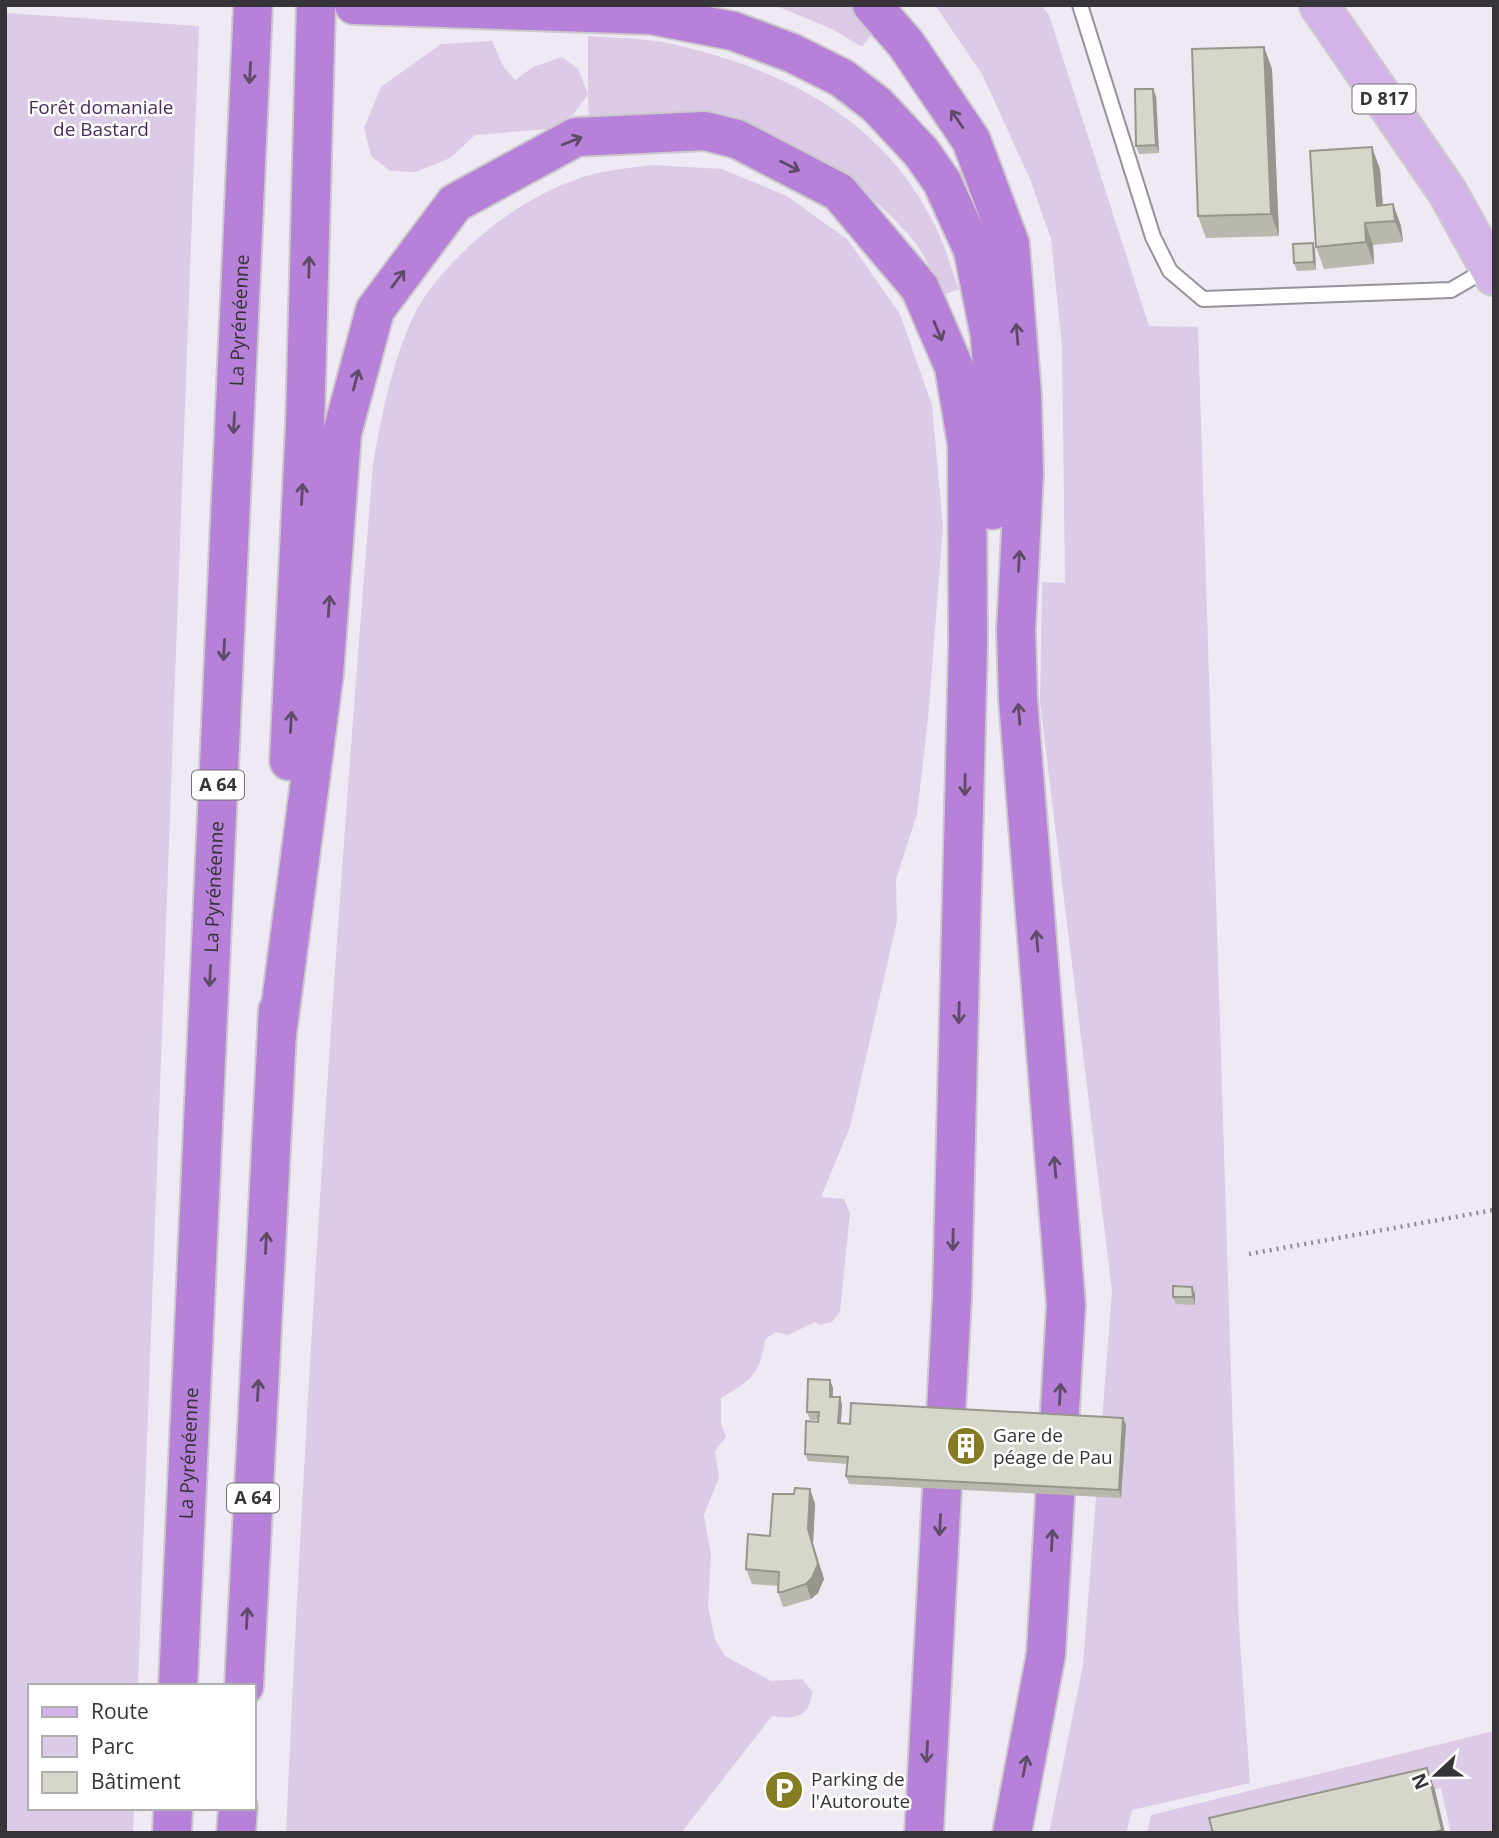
<svg xmlns="http://www.w3.org/2000/svg" width="1499" height="1838" viewBox="0 0 1499 1838" font-family="'Open Sans',sans-serif">
  <style>
    .green { fill: #dbcbe7 }
    .lines { fill: none; stroke-linecap: round; stroke-linejoin: round }
    .service-casing { stroke: #97919c; stroke-width: 18 }
    .primary-casing { stroke: #cbcacb; stroke-width: 42 }
    .motorway-casing { stroke: #cbcacb; stroke-width: 42 }
    .path { stroke: #908c94; stroke-width: 4.5; stroke-dasharray: 2 5; stroke-linecap: butt }
    .service { stroke: #fff; stroke-width: 14 }
    .primary { stroke: #d4b3e8; stroke-width: 38 }
    .motorway { stroke: #b780d9; stroke-width: 38 }
    .wall { fill: #b9b8ae }
    .shaded-wall { fill: #96968d }
    .building { fill: #d7d6ca; stroke: #96968d; stroke-width: 2 }
    .oneway { stroke: #5d4b68 }
    .labels { text-anchor: middle; stroke-width: 5; stroke-linejoin: round; paint-order: stroke }
    .shield { fill: #fff; stroke: #727174; stroke-width: 2 }
    .shield-label { font-size: 18px; font-weight: bold; fill: #363438 }
    .park-label { font-size: 19px; fill: #4b2c5d; stroke: #fff }
    .street-label { font-size: 19px; fill: #363438; stroke: #fff }
    .poi-label { font-size: 19px; fill: #363438; stroke: #fff; text-anchor: start }
  </style>
  <rect width="100%" height="100%" fill="#efe9f4"/>
  <g class="green">
    <polygon points="774,5 850,5 873,32 862,47 832,29"/>
    <polygon points="935,5 1041,5 1049,15 1149,326 1198,327 1239,1627 1250,1783 1132,1810 1126,1833 1049,1833 1083,1665 1112,1291 1040,703 1042,582 1065,583 1062,346 1051,239 1030,179 982,74"/>
    <polygon points="5,13 199,26 138,1686 30,1686 30,1808 134,1808 133,1833 5,1833"/>
    <path d="M588,36C612,38 638,38 662,42C774,65 878,114 932,220C944,241 950,266 959,289L943,295C933,276 924,251 909,235C857,176 770,121 690,116C655,113 623,117 589,122L588,94L573,115L549,129L475,135L450,158L416,172L390,171L371,156L364,128L381,87L441,44L492,41L503,66L515,80L533,67L562,57L578,69L588,94Z"/>
    <path d="M652,165L722,169L787,196L848,240L900,314L932,405L943,527L928,719L917,814L896,879L897,921L850,1127L821,1197L844,1199L850,1213L840,1312L832,1322L820,1325L815,1322L788,1335L776,1332L765,1339C760,1375 751,1380 721,1398V1424L726,1437L715,1451L719,1478L704,1515L711,1555L708,1607L715,1639L725,1656L771,1681L802,1679L812,1691C811,1717 794,1720 772,1716L681,1833H286C306,1376 336,920 373,464C382,414 397,333 428,292C466,240 531,190 594,174C613,169 633,168 652,165Z"/>
    <polygon points="1494,1731 1494,1833 1451,1833 1441,1788 1248,1833 1147,1833 1151,1815"/>
  </g>
  <g class="lines">
    <defs>
      <polyline id="service" points="1080,5 1153,237 1170,271 1203,299 1451,290 1487,269"/>
      <polyline id="primary" points="1319,5 1448,193 1494,276"/>
      <g id="motorway">
        <polyline points="354,5 651,15 733,31 792,53 842,78 877,105 921,152 942,182 973,250 990,336 995,417 993,510"/>
        <polyline points="872,5 906,44 971,140 1010,244 1022,395 1024,474 1016,630 1018,699 1066,1305 1046,1654 1012,1833"/>
        <polyline points="289,761 305,425 316,5"/>
        <polyline points="277,1034 324,674 342,433 375,310 455,203 576,137 705,131 737,139 839,192 920,288 954,367 967,444 968,644 952,1298 924,1833"/>
        <path id="s1" d="M178,1686L253,5"/>
        <polyline points="244,1686 278,1010"/>
        <polyline points="172,1833 173,1808"/>
        <polyline points="236,1833 238,1808"/>
      </g>
    </defs>
    <use href="#service" class="service-casing"/>
    <use href="#primary" class="primary-casing"/>
    <use href="#motorway" class="motorway-casing"/>
    <polyline class="path" points="1249,1254 1494,1210"/>
    <use href="#service" class="service"/>
    <use href="#primary" class="primary"/>
    <use href="#motorway" class="motorway"/>
  </g>
  <g class="wall">
    <polygon points="1264,47 1272,69 1279,236 1206,238 1198,216"/>
    <polygon points="1156,96 1159,153 1139,154 1136,146"/>
    <polygon points="1380,169 1383,205 1393,204 1401,226 1403,242 1373,245 1374,264 1324,269 1316,247"/>
    <polygon points="1313,243 1315,250 1316,270 1297,271 1294,263"/>
    <polygon points="1192,1287 1195,1294 1195,1305 1176,1304 1173,1297"/>
    <polygon points="830,1380 833,1388 833,1397 840,1397 842,1405 841,1423 850,1424 1123,1418 1126,1425 1121,1498 849,1484 846,1476 847,1464 808,1461 805,1454 818,1420 810,1420 807,1412"/>
    <polygon points="810,1489 815,1504 813,1544 824,1579 818,1593 811,1599 788,1606 783,1607 778,1592 778,1586 752,1584 746,1569 770,1536 794,1494"/>
  </g>
  <g class="shaded-wall">
    <polygon points="1264,47 1272,69 1279,236 1271,214"/>
    <polygon points="1153,89 1156,96 1159,153 1156,145"/>
    <polygon points="1372,147 1380,169 1384,221 1377,206"/>
    <polygon points="1393,204 1401,226 1403,242 1395,221"/>
    <polygon points="1365,223 1373,245 1374,264 1366,242"/>
    <polygon points="1313,243 1315,250 1316,270 1314,262"/>
    <polygon points="1192,1287 1195,1294 1195,1305 1193,1297"/>
    <polygon points="830,1380 833,1388 832,1405 830,1397"/>
    <polygon points="840,1397 842,1405 840,1430 838,1423"/>
    <polygon points="1123,1418 1126,1425 1121,1498 1119,1490"/>
    <polygon points="810,1489 815,1504 813,1544 824,1579 818,1593 811,1599 806,1584"/>
    <polygon points="1427,1768 1435,1790 1445,1833 1443,1833 1442,1830"/>
  </g>
  <g class="building">
    <polygon points="1264,47 1271,214 1198,216 1192,49"/>
    <polygon points="1135,89 1153,89 1156,145 1136,146"/>
    <polygon points="1372,147 1377,206 1393,204 1395,221 1365,223 1366,242 1316,247 1310,151"/>
    <polygon points="1313,243 1314,262 1294,263 1293,244"/>
    <polygon points="1173,1286 1192,1287 1193,1297 1173,1297"/>
    <polygon points="808,1379 830,1380 830,1397 840,1397 838,1423 850,1424 851,1403 1123,1418 1119,1490 846,1476 848,1457 805,1454 806,1421 818,1422 819,1412 807,1412"/>
    <polygon points="795,1488 810,1489 808,1529 818,1564 812,1578 806,1584 782,1592 778,1592 779,1572 746,1569 748,1534 770,1536 773,1494 794,1494"/>
    <polygon points="1427,1768 1442,1830 1431,1833 1213,1833 1209,1818"/>
  </g>
  <defs><path id="oneway-shaft" d="M-6 0H5M1.5-3L5.5 0L1.5 3" fill="none" stroke-width="1.6" stroke-linecap="round" stroke-linejoin="round" transform="scale(1.75)"/></defs>
  <g class="oneway">
    <use href="#oneway-shaft" transform="translate(250 73) rotate(93)"/>
    <use href="#oneway-shaft" transform="translate(957 119) rotate(-124)"/>
    <use href="#oneway-shaft" transform="translate(572 141) rotate(-21)"/>
    <use href="#oneway-shaft" transform="translate(790 166) rotate(27)"/>
    <use href="#oneway-shaft" transform="translate(309 267) rotate(-89)"/>
    <use href="#oneway-shaft" transform="translate(398 279) rotate(-53)"/>
    <use href="#oneway-shaft" transform="translate(938 331) rotate(67)"/>
    <use href="#oneway-shaft" transform="translate(1017 334) rotate(-95)"/>
    <use href="#oneway-shaft" transform="translate(356 380) rotate(-75)"/>
    <use href="#oneway-shaft" transform="translate(234 423) rotate(93)"/>
    <use href="#oneway-shaft" transform="translate(302 494) rotate(-87)"/>
    <use href="#oneway-shaft" transform="translate(1019 561) rotate(-87)"/>
    <use href="#oneway-shaft" transform="translate(329 606) rotate(-86)"/>
    <use href="#oneway-shaft" transform="translate(224 650) rotate(93)"/>
    <use href="#oneway-shaft" transform="translate(1019 714) rotate(-95)"/>
    <use href="#oneway-shaft" transform="translate(291 722) rotate(-87)"/>
    <use href="#oneway-shaft" transform="translate(965 785) rotate(91)"/>
    <use href="#oneway-shaft" transform="translate(1037 941) rotate(-95)"/>
    <use href="#oneway-shaft" transform="translate(210 976) rotate(93)"/>
    <use href="#oneway-shaft" transform="translate(959 1013) rotate(91)"/>
    <use href="#oneway-shaft" transform="translate(1055 1167) rotate(-95)"/>
    <use href="#oneway-shaft" transform="translate(953 1240) rotate(91)"/>
    <use href="#oneway-shaft" transform="translate(266 1243) rotate(-87)"/>
    <use href="#oneway-shaft" transform="translate(258 1390) rotate(-87)"/>
    <use href="#oneway-shaft" transform="translate(1060 1394) rotate(-87)"/>
    <use href="#oneway-shaft" transform="translate(940 1525) rotate(93)"/>
    <use href="#oneway-shaft" transform="translate(1052 1540) rotate(-87)"/>
    <use href="#oneway-shaft" transform="translate(247 1618) rotate(-87)"/>
    <use href="#oneway-shaft" transform="translate(927 1752) rotate(93)"/>
    <use href="#oneway-shaft" transform="translate(1025 1766) rotate(-79)"/>
  </g>
  <defs>
    <symbol id="building-disc" viewBox="-11 -11 22 22"><circle r="9.5" fill="#857c23" stroke="#fff"/><path d="M-4-6H4V6H1V3H-1V6H-4ZM-2.5-4.3h1.7v1.8h-1.7ZM.8-4.3h1.7v1.8H.8ZM-2.5-1h1.7V.8h-1.7ZM.8-1h1.7V.8H.8Z" fill="#fff"/></symbol>
    <symbol id="parking-disc" viewBox="-11 -11 22 22"><circle r="9.5" fill="#857c23" stroke="#fff"/><path d="M-3.5-5.5H1a3.5 3.5 0 0 1 0 7H-1V5.5H-3.5ZM-1-3.4V-.6H.8a1.4 1.4 0 0 0 0-2.8Z" fill="#fff"/></symbol>
  </defs>
  <g fill-rule="evenodd">
    <use href="#building-disc" x="944" y="1424" width="44" height="44"/>
    <use href="#parking-disc" x="762" y="1768" width="44" height="44"/>
  </g>
  <g class="labels">
    <g class="shield">
      <rect x="1352.5" y="84.5" width="63" height="29" rx="5"/>
      <rect x="192" y="770.5" width="52" height="29" rx="5"/>
      <rect x="227" y="1483.5" width="52" height="29" rx="5"/>
    </g>
    <g class="shield-label">
      <text x="1384" y="105">D 817</text>
      <text x="218" y="791">A 64</text>
      <text x="253" y="1504">A 64</text>
    </g>
    <g class="park-label">
      <text x="101" y="114">Forêt domaniale<tspan x="101" dy="22">de Bastard</tspan></text>
    </g>
    <g class="street-label">
      <text dy="7" stroke="none"><textPath href="#s1" startOffset="1367">La Pyrénéenne</textPath></text>
      <text dy="7" stroke="none"><textPath href="#s1" startOffset="800">La Pyrénéenne</textPath></text>
      <text dy="7" stroke="none"><textPath href="#s1" startOffset="233">La Pyrénéenne</textPath></text>
    </g>
    <g class="poi-label">
      <text x="993" y="1442">Gare de<tspan x="993" dy="22">péage de Pau</tspan></text>
      <text x="811" y="1786">Parking de<tspan x="811" dy="22">l'Autoroute</tspan></text>
    </g>
  </g>
  <rect width="1499" height="1838" fill="none" stroke="#363438" stroke-width="14"/>
  <rect x="28" y="1684" width="228" height="126" fill="#ffffff" stroke="#afaeaf" stroke-width="2"/>
  <rect x="42" y="1707" width="35" height="10" fill="#d4b3e8" stroke="#afaeaf" stroke-width="2"/>
  <text x="91" y="1719" font-size="21" fill="#363438">Route</text>
  <rect x="42" y="1736" width="35" height="21" fill="#dbcbe7" stroke="#afaeaf" stroke-width="2"/>
  <text x="91" y="1754" font-size="21" fill="#363438">Parc</text>
  <rect x="42" y="1772" width="35" height="21" fill="#d7d6ca" stroke="#afaeaf" stroke-width="2"/>
  <text x="91" y="1789" font-size="21" fill="#363438">Bâtiment</text>
  <g transform="translate(1436 1775) rotate(248)" stroke="#ffffff" stroke-width="5" paint-order="stroke">
  <path d="M0-5L12 26L0 18L-12 26Z" fill="#363438"/>
  <text y="-10" font-size="19" font-weight="bold" text-anchor="middle" fill="#363438">N</text>
  </g>
</svg>
